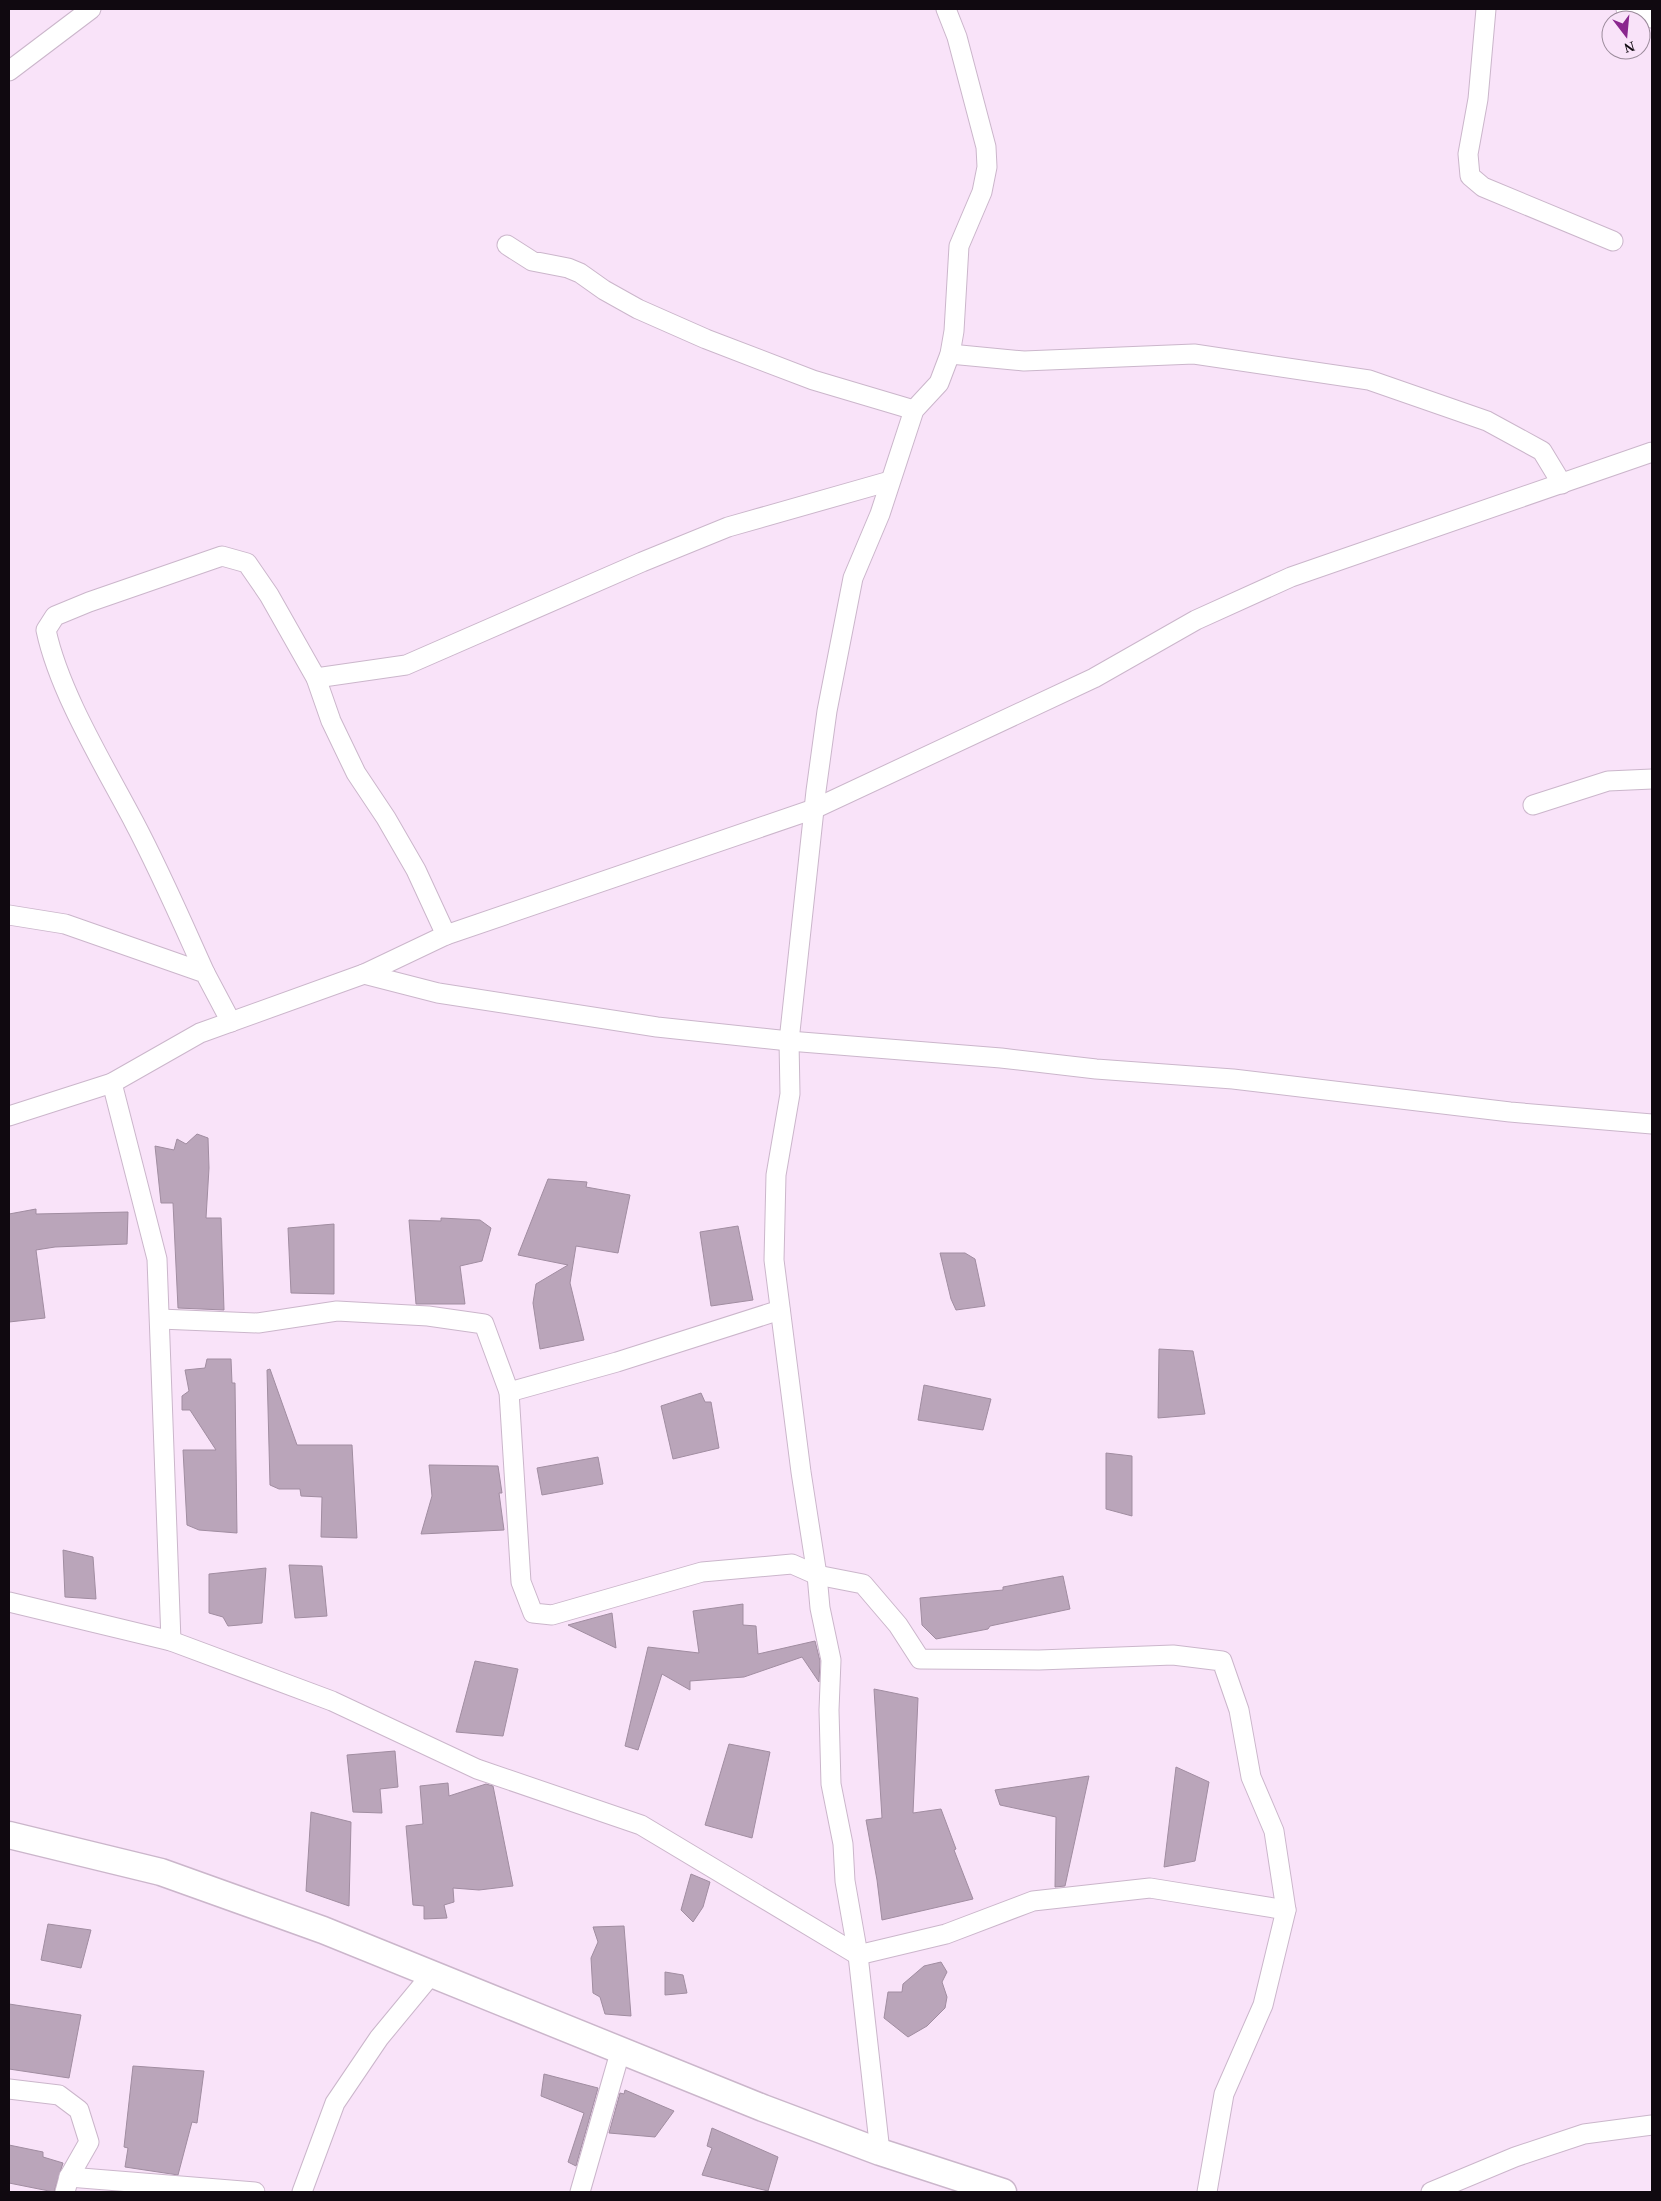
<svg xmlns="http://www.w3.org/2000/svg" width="1661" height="2201" viewBox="0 0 1661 2201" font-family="Georgia,serif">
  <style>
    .building { fill: #baa5ba; stroke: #a18da1 }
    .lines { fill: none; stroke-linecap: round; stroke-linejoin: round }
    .minor-casing { stroke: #cbb6cb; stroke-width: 21 }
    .secondary-casing { stroke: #cbb6cb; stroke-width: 29 }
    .minor { stroke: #fff; stroke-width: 19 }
    .secondary { stroke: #fff; stroke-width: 26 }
  </style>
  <rect width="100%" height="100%" fill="#f9e3f9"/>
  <g class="building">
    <polygon points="197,1134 208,1138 209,1168 206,1218 221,1218 224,1310 178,1308 173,1203 161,1203 155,1146 174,1150 177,1139 186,1144"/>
    <polygon points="548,1179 587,1182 586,1187 630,1195 618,1253 576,1246 570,1283 584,1340 540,1349 533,1303 536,1284 568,1265 518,1255"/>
    <polygon points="36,1209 36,1214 128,1212 127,1244 55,1247 36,1250 45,1318 9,1322 9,1214"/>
    <polygon points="441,1218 480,1220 491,1228 482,1261 460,1266 465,1304 416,1304 409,1220 441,1221"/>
    <polygon points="334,1224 334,1294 291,1293 288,1228"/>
    <polygon points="738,1226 753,1300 711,1306 700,1232"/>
    <polygon points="940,1253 965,1253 975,1259 985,1306 956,1310 951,1299"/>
    <polygon points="1159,1349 1193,1351 1205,1414 1158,1418"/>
    <polygon points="207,1359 231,1359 232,1383 235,1383 237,1533 199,1530 187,1525 183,1450 216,1450 190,1410 182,1410 182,1396 189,1391 185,1370 205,1368"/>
    <polygon points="270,1369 297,1445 352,1445 357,1538 321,1537 322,1497 301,1496 300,1489 279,1489 270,1485 267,1370"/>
    <polygon points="924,1385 991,1399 983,1430 918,1420"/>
    <polygon points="701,1393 705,1402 711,1402 719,1448 673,1459 661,1406"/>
    <polygon points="1106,1453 1132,1456 1132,1516 1106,1509"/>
    <polygon points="598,1457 603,1484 542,1495 537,1468"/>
    <polygon points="429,1465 498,1466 502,1493 499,1493 504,1530 421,1534 432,1496"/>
    <polygon points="63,1550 93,1557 96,1599 65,1597"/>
    <polygon points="289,1565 322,1566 327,1616 295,1618"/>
    <polygon points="266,1568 262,1623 228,1626 223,1617 209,1613 209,1574"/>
    <polygon points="1063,1576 1070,1609 990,1626 988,1629 936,1639 922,1625 920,1598 1003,1590 1003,1587"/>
    <polygon points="743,1604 743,1625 756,1626 758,1654 815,1641 820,1661 819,1682 802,1657 744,1677 690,1681 690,1690 662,1674 638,1750 625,1746 648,1647 699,1653 693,1611"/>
    <polygon points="612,1613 616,1648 568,1625"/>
    <polygon points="475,1661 518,1669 503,1736 456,1732"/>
    <polygon points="874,1689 918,1698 913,1813 941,1809 956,1849 954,1850 973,1899 882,1920 877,1880 866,1820 882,1818"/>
    <polygon points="729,1744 770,1752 752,1838 705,1825"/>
    <polygon points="395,1751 398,1787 380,1789 382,1813 353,1812 347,1755"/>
    <polygon points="1176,1767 1209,1782 1195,1861 1164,1867"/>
    <polygon points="1089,1776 1065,1886 1055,1887 1056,1817 1000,1805 995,1790"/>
    <polygon points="448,1783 449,1796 486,1784 493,1786 513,1886 479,1890 453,1888 454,1902 444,1905 447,1918 424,1919 424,1906 413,1905 406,1826 423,1824 420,1786"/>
    <polygon points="311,1812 351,1822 349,1906 306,1891"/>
    <polygon points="691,1874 710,1882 703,1907 693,1922 681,1910"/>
    <polygon points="48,1924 91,1930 81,1968 41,1960"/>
    <polygon points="624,1926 631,2016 605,2014 600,1997 593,1993 591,1958 598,1942 593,1927"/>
    <polygon points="941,1962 947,1972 942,1982 947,1997 945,2008 927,2026 908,2037 884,2018 888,1992 902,1992 903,1984 924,1966"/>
    <polygon points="665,1972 683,1975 687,1993 665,1995"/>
    <polygon points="9,2004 81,2015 69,2078 9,2069"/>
    <polygon points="133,2066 204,2071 197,2123 192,2122 178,2175 125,2167 128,2148 124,2147"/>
    <polygon points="544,2074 598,2088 576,2166 568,2162 584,2113 541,2096"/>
    <polygon points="625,2090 674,2111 655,2137 609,2133 620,2093 624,2094"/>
    <polygon points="712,2128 778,2157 768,2191 702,2175 712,2148 707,2146"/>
    <polygon points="9,2145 43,2152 43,2157 63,2163 54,2192 9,2183"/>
  </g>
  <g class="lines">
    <defs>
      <g id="minor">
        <polyline points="1486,9 1478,99 1468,154 1470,176 1483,187 1613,241"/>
        <polyline points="1626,9 1652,18"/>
        <polyline points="9,71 91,9"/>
        <polyline points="507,245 532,261 568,268 580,273 604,290 638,309 706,339 813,380 914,410"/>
        <polyline points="950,354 1024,361 1194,354 1369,380 1487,421 1542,451 1562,484"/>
        <polyline points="316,678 406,665 642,562 728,527 890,481"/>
        <polyline points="1533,805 1608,781 1652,779"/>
        <polyline points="9,915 65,924 205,973 231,1022"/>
        <path d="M205,973C182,922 160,871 134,822C104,765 59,692 46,630L55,616L89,602L222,556L247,563L269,595L316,678L331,721L356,773L386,818L416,870L446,935"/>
        <polyline points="364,974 438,993 657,1027 789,1041 1001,1058 1096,1069 1233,1079 1510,1112 1652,1124"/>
        <polyline points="112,1083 157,1259 171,1641"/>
        <polyline points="9,1116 112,1083 200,1033 364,974 446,935 814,809 1094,678 1196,620 1291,577 1652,452"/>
        <polyline points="160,1319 258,1323 337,1311 428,1316 484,1324 509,1392 521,1582 533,1613 552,1615 702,1572 792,1564 817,1575 863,1584 898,1625 920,1659 1039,1660 1173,1655 1222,1661 1239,1710 1251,1777 1274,1831 1286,1910 1263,2005 1224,2094 1207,2192"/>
        <polyline points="509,1392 617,1362 780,1310"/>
        <polyline points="9,1602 171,1641 332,1701 477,1769 641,1825 858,1955 946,1934 1033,1901 1150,1888 1286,1910"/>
        <polyline points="9,2089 59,2095 79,2110 89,2142 69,2177 65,2192"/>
        <polyline points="880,2152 858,1955 845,1881 843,1844 831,1784 829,1710 831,1660 820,1608 817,1575 801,1472 774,1260 776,1175 790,1094 789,1041 816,791 827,711 853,578 880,514 914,410 939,383 950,354 954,331 959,246 982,192 987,167 986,147 957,37 946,9"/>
        <polyline points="69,2177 255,2192"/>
        <polyline points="302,2192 335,2103 379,2038 431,1975"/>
        <polyline points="580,2192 621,2049"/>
        <polyline points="1431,2192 1515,2157 1584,2134 1652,2125"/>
      </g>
      <polyline id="secondary" points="9,1835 161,1872 323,1930 763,2108 880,2152 1003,2192"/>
    </defs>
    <use href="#minor" class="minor-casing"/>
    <use href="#secondary" class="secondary-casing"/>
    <use href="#minor" class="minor"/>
    <use href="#secondary" class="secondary"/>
  </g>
  <rect width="1661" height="2201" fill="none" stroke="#100910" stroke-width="20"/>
  <g transform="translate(1626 35) rotate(164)"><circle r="24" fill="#f9e3f9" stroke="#9c8c9c"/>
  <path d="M0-4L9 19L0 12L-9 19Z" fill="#8a268e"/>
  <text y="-8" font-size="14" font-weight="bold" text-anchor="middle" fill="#100910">N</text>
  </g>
</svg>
